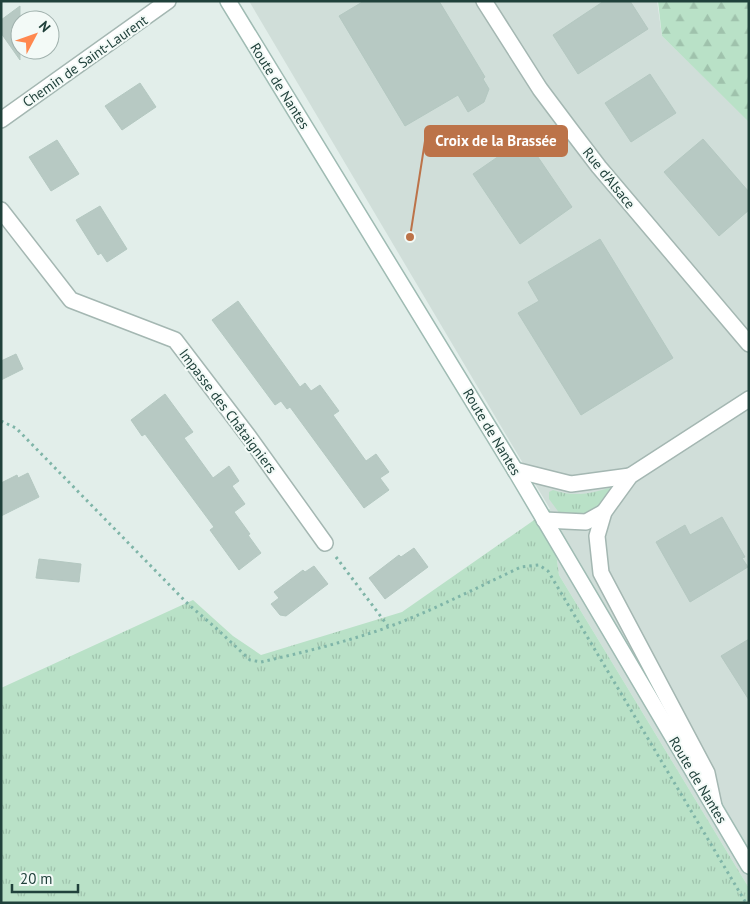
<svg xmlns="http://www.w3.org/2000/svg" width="750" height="904" viewBox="0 0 750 904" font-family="'PT Sans',sans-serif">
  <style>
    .built { fill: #d0ded9 }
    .grass { fill: url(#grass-tufts) }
    .forest { fill: url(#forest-firs) }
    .building { fill: #b7c9c3; stroke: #b4c8c1 }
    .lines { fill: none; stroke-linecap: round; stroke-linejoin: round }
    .street-casing { stroke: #a4b7b2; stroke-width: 18 }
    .secondary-casing { stroke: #9fbbb3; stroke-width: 18 }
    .path { stroke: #7fb5a8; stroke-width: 3; stroke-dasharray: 2.5 4; stroke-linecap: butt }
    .street { stroke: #fff; stroke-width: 15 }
    .secondary { stroke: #fff; stroke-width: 15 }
    .labels { text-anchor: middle; stroke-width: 4; stroke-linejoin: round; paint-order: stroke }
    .street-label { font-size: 14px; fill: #20413b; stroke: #f3faf7 }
    .leader { fill: none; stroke: #bc7349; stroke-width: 2 }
    .callout-dot { fill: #bc7349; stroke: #f3faf7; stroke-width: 2 }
    .callout { fill: #bc7349; stroke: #bc7349; stroke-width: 2 }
    .callout-label { font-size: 15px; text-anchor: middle; font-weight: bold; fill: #fff }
  </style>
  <defs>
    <pattern id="grass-tufts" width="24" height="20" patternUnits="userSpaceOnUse" patternTransform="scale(1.25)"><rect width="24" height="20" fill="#b9e1c7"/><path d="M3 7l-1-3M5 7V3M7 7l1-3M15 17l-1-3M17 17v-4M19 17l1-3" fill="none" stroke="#9fc2ac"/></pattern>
    <pattern id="forest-firs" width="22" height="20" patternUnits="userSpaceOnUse" patternTransform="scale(1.25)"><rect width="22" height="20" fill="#b9e1c7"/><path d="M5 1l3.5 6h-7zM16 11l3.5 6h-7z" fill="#9fc2ac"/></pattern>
  </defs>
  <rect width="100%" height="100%" fill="#e2eeea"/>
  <polygon class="built" points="249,1 657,1 662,36 749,121 749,888 559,575 550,509"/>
  <g class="grass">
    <path d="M615,486L598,507L585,516L560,514L549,499V492L553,490C576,498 593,493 615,486Z"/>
    <polygon points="550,509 559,575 749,888 749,903 1,903 1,688 193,600 233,636 261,655 402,612"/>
  </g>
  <polygon class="forest" points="658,1 749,1 749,122 662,36"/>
  <g class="building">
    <polygon points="364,1 439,1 485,77 483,79 489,89 484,102 468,112 458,95 405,126 339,16"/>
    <polygon points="604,1 630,1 648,29 578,74 553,35"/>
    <polygon points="20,6 20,60 1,33 1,20"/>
    <polygon points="650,74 676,113 631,142 605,103"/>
    <polygon points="140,83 156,107 122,130 105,106"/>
    <polygon points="525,138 572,207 520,244 473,174"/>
    <polygon points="703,139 749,192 749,210 719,236 664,172"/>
    <polygon points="57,140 79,174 51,191 29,157"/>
    <polygon points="100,206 127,249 107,262 101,253 98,255 76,220"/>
    <polygon points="600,239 673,358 581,415 518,313 539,301 528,282"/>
    <polygon points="238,301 300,387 305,383 311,391 320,385 339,411 333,415 366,461 376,454 389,472 380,478 389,490 364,508 290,407 287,409 281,401 275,405 212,320"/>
    <polygon points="16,354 23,369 1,380 1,361"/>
    <polygon points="165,394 193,432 184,438 213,478 229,466 239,481 232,486 245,504 234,512 250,534 248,535 261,553 239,570 210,530 214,527 145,434 142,436 131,420"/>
    <polygon points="28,473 39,497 1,516 1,483 17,475 18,478"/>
    <polygon points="722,517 745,557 742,558 748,567 690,602 656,542 685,525 690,535"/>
    <polygon points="414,548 428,567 385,599 369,578 399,555 401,557"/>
    <polygon points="39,559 81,564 79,582 36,578"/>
    <polygon points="314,566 328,584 286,616 280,615 271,604 279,598 274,592 303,570 305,572"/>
    <polygon points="749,639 749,700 721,656"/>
  </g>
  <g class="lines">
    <defs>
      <g id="street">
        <polyline points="484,1 540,89 570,129 599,167 749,344"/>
        <polyline points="1,120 168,1"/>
        <polyline points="1,210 71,300 175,340 249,437 325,543"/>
        <polyline points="515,470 571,484 630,476"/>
        <polyline points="544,520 586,522 604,512"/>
        <polyline points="714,806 707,773 601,573 597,536 604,512 630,476 749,399"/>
      </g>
      <polyline id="secondary" points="228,1 515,470 749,866"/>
    </defs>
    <use href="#street" class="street-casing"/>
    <use href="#secondary" class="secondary-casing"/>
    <g class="path">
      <path d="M1,421L16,428L188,604L217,629L250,660L261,662C301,653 341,643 380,630C428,613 474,589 521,567L539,565L548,571L746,903"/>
      <polyline points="336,557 388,626"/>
    </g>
    <use href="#street" class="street"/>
    <use href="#secondary" class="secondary"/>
  </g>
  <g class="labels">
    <g class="street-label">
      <text transform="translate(85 61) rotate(-35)" y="5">Chemin de Saint-Laurent</text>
      <text transform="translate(280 86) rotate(58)" y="5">Route de Nantes</text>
      <text transform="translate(609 178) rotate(51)" y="5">Rue d'Alsace</text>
      <text transform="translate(228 411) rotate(53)" y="5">Impasse des Châtaigniers</text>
      <text transform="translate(492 432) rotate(59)" y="5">Route de Nantes</text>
      <text transform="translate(698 780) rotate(59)" y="5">Route de Nantes</text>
    </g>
  </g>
  <path class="leader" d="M410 237L425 141"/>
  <circle class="callout-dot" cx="410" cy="237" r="5"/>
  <rect class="callout" x="425" y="126" width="142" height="30" rx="5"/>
  <g class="callout-label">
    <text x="496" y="146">Croix de la Brassée</text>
  </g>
  <rect width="750" height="904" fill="none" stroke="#20413b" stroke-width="5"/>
  <g transform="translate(35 35) rotate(49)"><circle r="24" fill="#f3faf7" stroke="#9fb0ac"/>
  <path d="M0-4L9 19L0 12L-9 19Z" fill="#ff884f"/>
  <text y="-8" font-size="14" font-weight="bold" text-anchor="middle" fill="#20413b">N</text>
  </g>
  <path d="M12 884v8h66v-8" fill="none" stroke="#20413b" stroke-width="2.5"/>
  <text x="20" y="884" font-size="15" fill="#20413b" stroke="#f3faf7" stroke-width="4" paint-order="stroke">20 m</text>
</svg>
